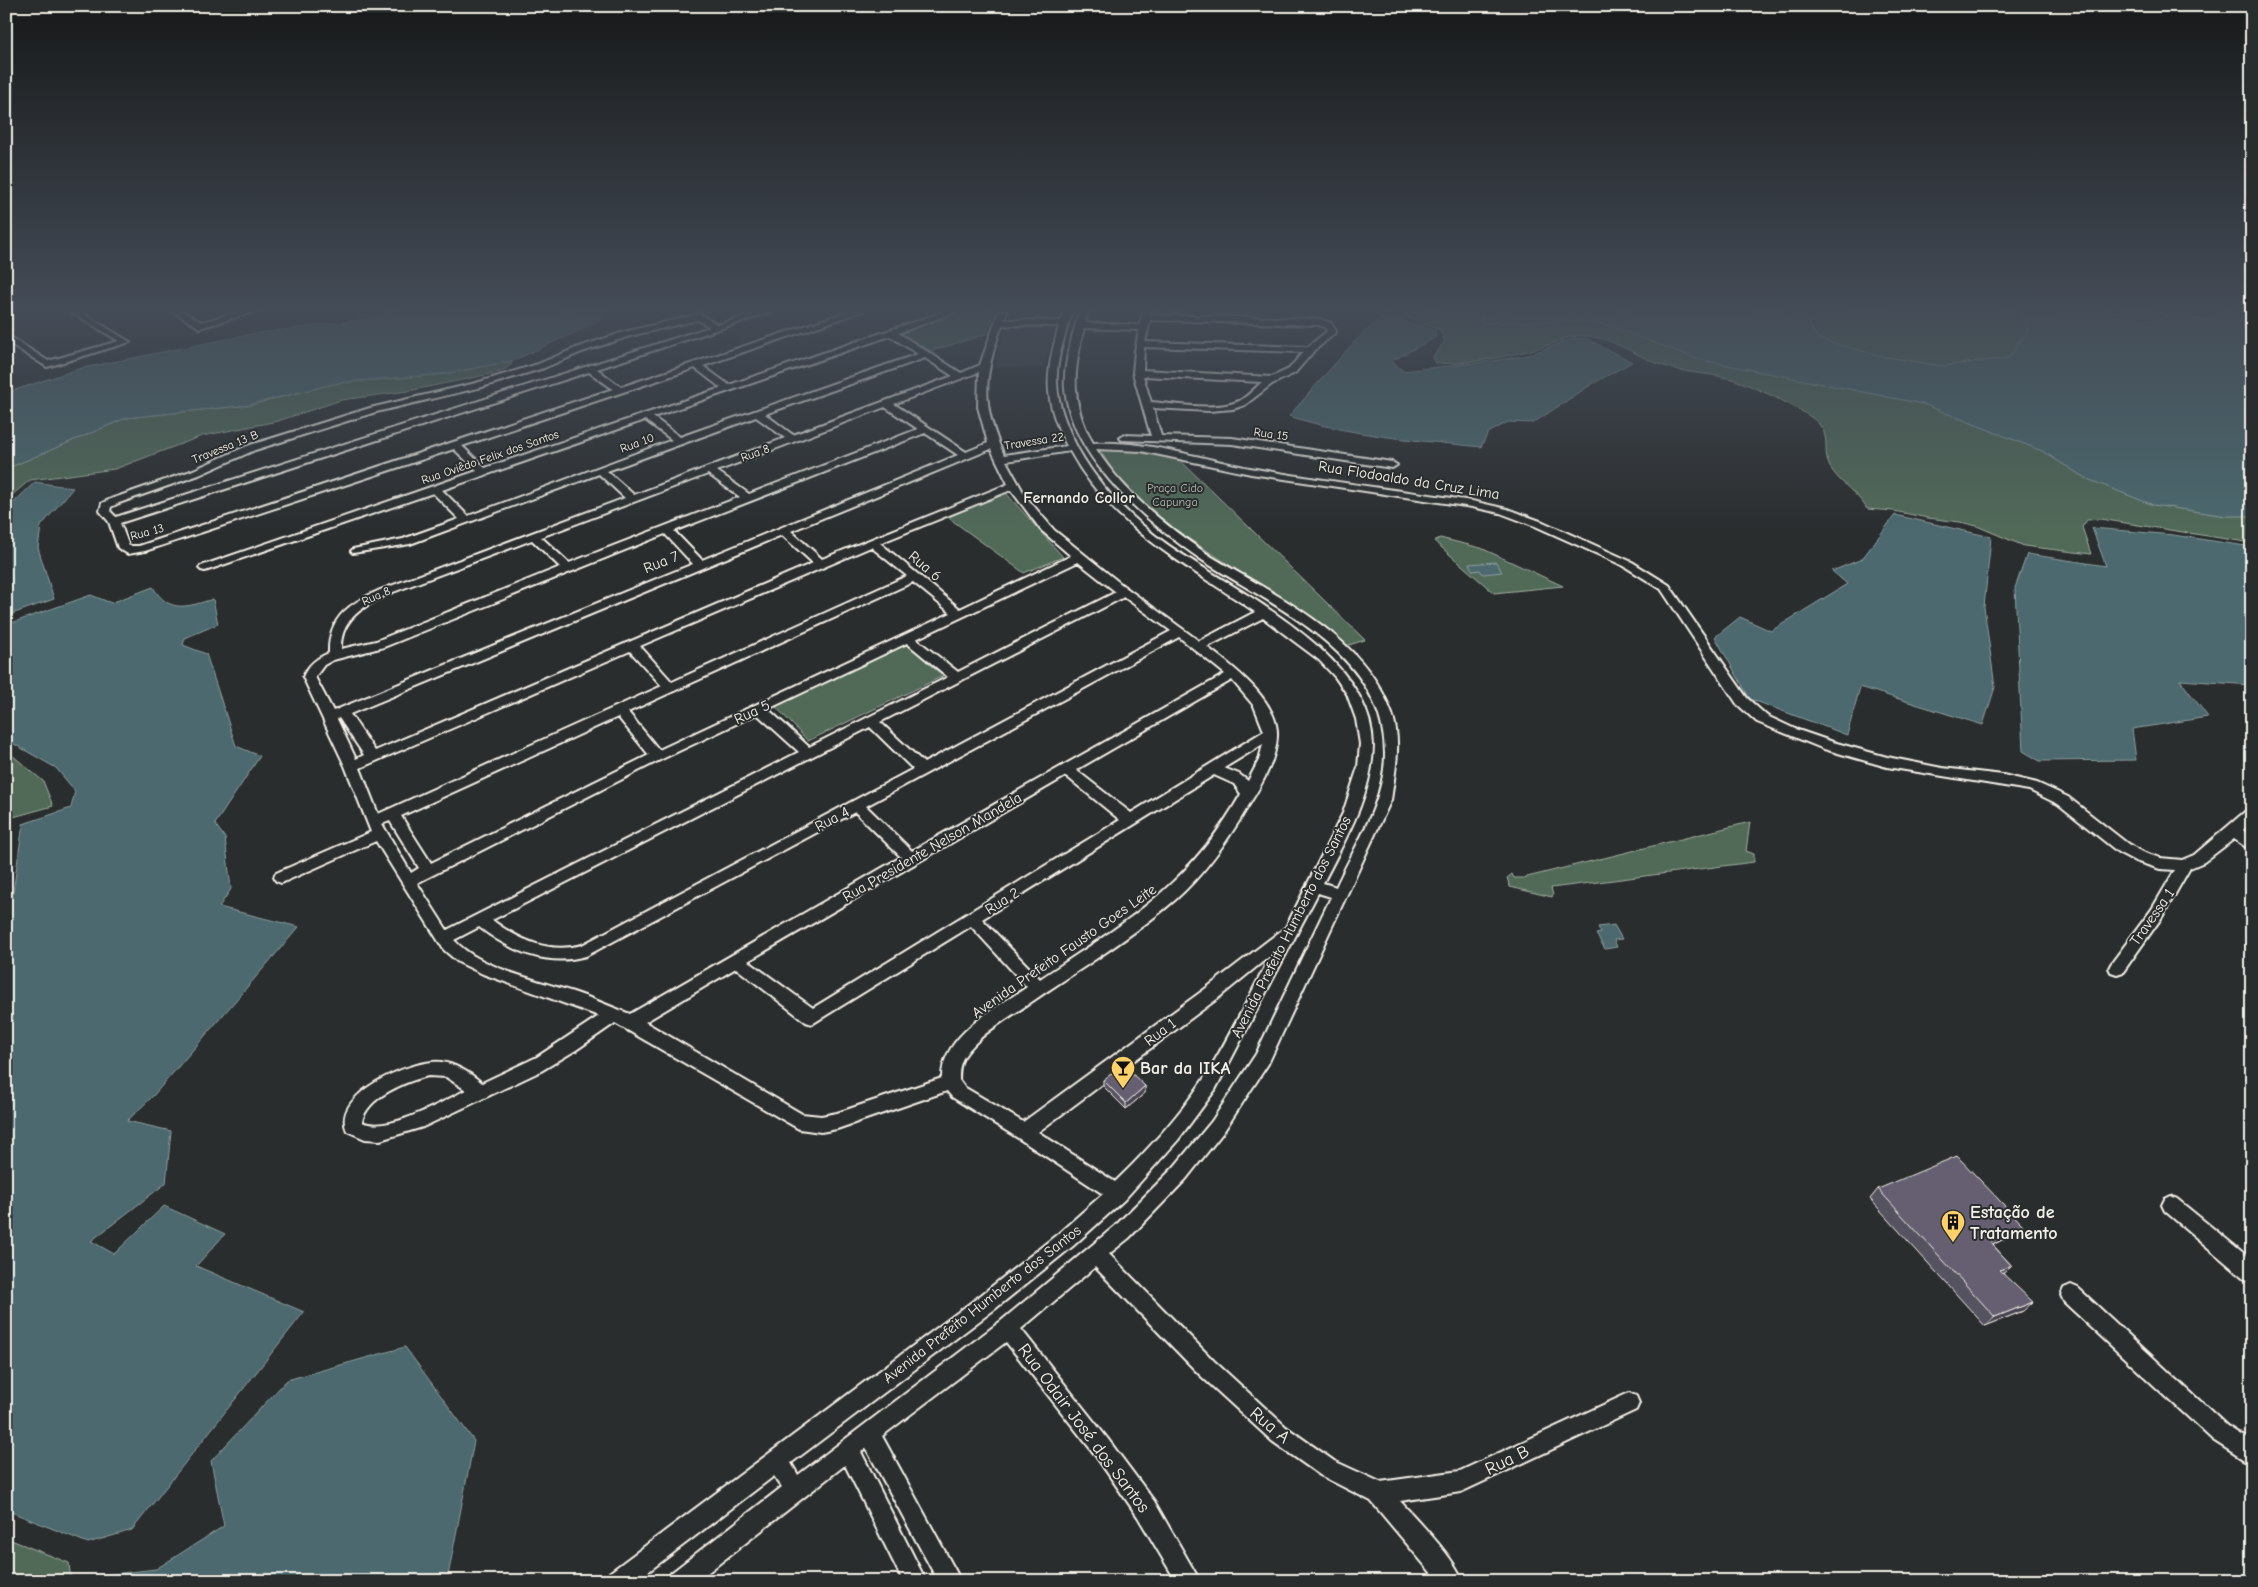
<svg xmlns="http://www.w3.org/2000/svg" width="2258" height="1587" viewBox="0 0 2258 1587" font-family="'Comic Neue',sans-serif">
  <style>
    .built { fill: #3c3c42 }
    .green { fill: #516a58; stroke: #a2aea0 }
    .water { fill: #4b696e; stroke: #8f9f9f }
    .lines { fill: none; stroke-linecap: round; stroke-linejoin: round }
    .minor-casing { stroke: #f4f1e8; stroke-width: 4 }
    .minor { fill: #2a2d2e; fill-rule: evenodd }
    .wall { fill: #575261; stroke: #f4f1e8 }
    .shaded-wall { fill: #47424f; stroke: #f4f1e8 }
    .building { fill: #655f71; stroke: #f4f1e8 }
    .labels { text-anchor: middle; stroke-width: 4; stroke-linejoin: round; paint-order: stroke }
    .far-street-label { font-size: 12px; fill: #f4f1e8; stroke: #2a2d2e }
    .far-park-label { font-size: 12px; fill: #b3bbae; stroke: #2a2d2e }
    .street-label { font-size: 15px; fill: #f4f1e8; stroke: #2a2d2e }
    .far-district-label { font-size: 16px; font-weight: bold; fill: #f4f1e8; stroke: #2a2d2e }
    .near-poi-label { font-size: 18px; font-weight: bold; fill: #f4f1e8; stroke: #2a2d2e; text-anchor: start }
    .near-street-label { font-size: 18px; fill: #f4f1e8; stroke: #2a2d2e }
  </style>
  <rect width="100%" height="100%" fill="#2a2d2e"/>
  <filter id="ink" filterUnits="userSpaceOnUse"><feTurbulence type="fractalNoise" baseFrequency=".02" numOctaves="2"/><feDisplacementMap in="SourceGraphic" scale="10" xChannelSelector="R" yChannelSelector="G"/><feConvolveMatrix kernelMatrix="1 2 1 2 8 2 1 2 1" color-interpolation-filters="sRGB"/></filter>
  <g filter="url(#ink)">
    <polygon class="built" points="1006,326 1055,328 1045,368 994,367"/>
    <g class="green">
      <polygon points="961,311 994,311 986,334 928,352 896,333"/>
      <path d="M1389,311H2252V543L2100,519L2087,520L2082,527L2091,554L2024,546L1977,526L1960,522L1928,518L1894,511L1867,509C1858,493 1839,483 1830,467C1822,453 1831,439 1819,424C1810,412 1743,381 1728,378C1706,373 1683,373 1661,365C1632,354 1609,334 1576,336C1565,337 1558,342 1548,345C1521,354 1463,366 1436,363L1433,357L1445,341L1440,330Z"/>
      <polygon points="512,361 511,365 500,372 408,391 341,400 278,421 202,436 115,469 30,480 6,500 6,469 126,418 249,405 337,383 444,374"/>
      <polygon points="1098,441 1145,449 1179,459 1365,640 1346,646 1312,618 1158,519 1114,472 1098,447"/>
      <polygon points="1006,493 1063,557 1024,573 946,516"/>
      <polygon points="1440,538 1481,548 1563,586 1494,593 1434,541"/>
      <polygon points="907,644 943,676 808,741 775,706"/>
      <polygon points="6,750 43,781 53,806 6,819"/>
      <polygon points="1750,822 1746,851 1754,854 1754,862 1551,888 1553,895 1552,897 1510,887 1507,878 1512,874 1514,878 1523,878"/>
      <polygon points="6,1538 69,1563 71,1581 6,1581"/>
    </g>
    <g class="water">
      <polygon points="391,311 610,311 585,328 512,361 444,374 337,383 249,405 126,418 6,469 6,393 78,369 252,334 367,319"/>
      <path d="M1484,311H1794L1808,323L1818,339L1881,356L1942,366L2008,358L2028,331L2019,311L2093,317V311H2133L2131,314L2134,318L2148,321L2164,318L2165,316L2158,311C2167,311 2173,315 2181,317C2205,321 2228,322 2252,322V516H2226L2153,505L2085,478L2042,451L1923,404L1697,359L1604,324L1572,321L1480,323Z"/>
      <path d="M1385,314L1435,331L1436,337L1392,361L1403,371L1493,361L1528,355L1574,338L1587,339L1632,362L1592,384L1533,423L1508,422L1488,433L1481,447C1416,440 1351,436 1289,416L1355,341Z"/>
      <polygon points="35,482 73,488 41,526 38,548 54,599 6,616 6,510"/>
      <polygon points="1895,515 1991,537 1984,607 1995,687 1983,725 1860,687 1847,735 1750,699 1715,637 1740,617 1771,631 1847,584 1832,571 1862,559"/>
      <polygon points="2092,528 2173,535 2252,547 2252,685 2180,680 2208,717 2132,729 2136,760 2040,761 2023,751 2015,588 2027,554 2106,566"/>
      <polygon points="1496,562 1502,572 1483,574 1480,570 1473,571 1469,564"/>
      <path d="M153,587C169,614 187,607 213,599L218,624L185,638L183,645L206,654L236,746L260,756L215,824L225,838L231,889L219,907L299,927L153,1096L127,1121L171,1131L166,1183L91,1241L114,1254L164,1206L225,1234L196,1266L304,1312L132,1530L88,1543L6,1510V905L12,899L23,824L71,808L75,791L56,768L14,744L6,736V625L91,595L111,603Z"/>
      <polygon points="1614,925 1622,939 1614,940 1617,947 1605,949 1596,934 1601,933 1598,927"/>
      <polygon points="405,1347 474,1441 447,1581 97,1581 96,1576 156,1569 224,1526 211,1461 287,1380"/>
    </g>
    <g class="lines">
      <defs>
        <g id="minor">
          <polygon points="69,311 79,311 130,342 47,367 6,341 6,334 48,361 119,341"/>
          <polygon points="172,311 182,311 201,322 243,311 257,311 200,328"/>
          <path d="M761,311H774L597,369L621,387L850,311H863L703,366L729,385L946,311H958L898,333L961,373L980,365L999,311H1007L1004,320L1061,321L1064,311H1072C1066,335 1055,359 1057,384C1058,407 1068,429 1078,449C1100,488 1131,519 1168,545C1234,591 1373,653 1373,746C1372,795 1345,840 1323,883L1336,887C1355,846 1385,801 1385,754C1385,653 1273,607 1202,560C1164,534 1127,504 1099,467C1082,445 1068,418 1065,389C1063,363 1073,336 1079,311H1087L1085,323L1140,325L1143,311H1151V315L1319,319L1331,323L1336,331L1335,333L1313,352L1295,373L1272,384L1245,405L1233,409L1209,411L1153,408L1161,436L1232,438L1392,462L1397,465L1392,468L1232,444L1122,440L1120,438L1125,435L1151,436L1133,373L1135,351L1139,330L1084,328C1073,371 1070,403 1093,443C1146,440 1198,458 1250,468C1323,481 1398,490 1472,501L1507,509L1543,522L1632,562L1669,585L1747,698L1767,716L1795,729L1833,742L1887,757L1942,768L2003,775L2037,783L2068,797L2128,844L2145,853L2160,858L2182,860L2194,855L2247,810L2252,809V822L2243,830L2252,838V851L2234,839L2204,862L2190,868L2162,917L2123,972L2117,974L2111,972L2109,968L2111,964L2152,909L2175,870L2160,869L2135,861L2118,852L2058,804L2029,790L1887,767L1824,749L1757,722L1737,704L1661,589L1624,566L1535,526L1500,513L1472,507L1251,474L1141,451L1096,449C1124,493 1169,529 1212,557C1277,597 1365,636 1392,714C1402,742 1395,771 1391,800L1268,1064L1224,1131L1186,1179L1129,1238L1109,1254L1214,1361L1286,1427L1334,1461L1380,1482L1460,1471L1629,1393L1636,1396L1639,1403L1636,1410L1461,1492L1400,1501C1419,1522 1452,1555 1463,1581H1438L1371,1501L1320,1475L1272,1441L1200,1375L1095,1267L1021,1329L1107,1438L1154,1501L1200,1581H1176L1138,1517L1093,1452L1006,1342L882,1436L961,1581H938L866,1448L861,1452L926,1581H903L845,1465L697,1581H668L671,1573L782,1487L774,1476L636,1581H606L609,1573L981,1295L1059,1233L1103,1194L1018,1138L952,1097L947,1091L837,1129L821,1132L799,1129L615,1023L576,1050L541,1071L423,1127L380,1140L365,1139L347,1131C330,1094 413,1059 441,1062C456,1064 470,1073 482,1083L537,1057L599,1016L483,974L458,962L444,950L376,841L286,881L281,883L276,881L274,877L276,873L371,832L345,766L303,677C308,665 316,658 329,653C328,617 350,603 380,590L625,498L599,474L410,544L353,553L351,551L353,549L403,539L459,519L433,493L205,571L201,570L199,568L201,566L477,471L454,449L145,551L128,554L118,548L109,522L100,511L102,503L111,499L191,471L247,446L370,408L476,383L538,364L576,348L624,332L699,314L718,325ZM698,320L710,327L116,517L110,511L111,507L119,503L199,475L255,450L376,412L482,387L544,368L582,352L630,336ZM1150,320L1318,325L1325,327L1327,331L1308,347L1145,342ZM1002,325L1059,326C1045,374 1043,401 1067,446L1004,455C981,405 983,376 1002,325ZM890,336L918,354L680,437L653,417ZM1144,347L1303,352L1289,369L1272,377L1143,370ZM925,358L953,376L793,435L765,414ZM695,368L721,388L485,468L462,446ZM589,372L613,389L139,546H129L120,523ZM979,372L978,407L988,443L966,452L894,404ZM1143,376L1262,382C1255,388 1249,395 1241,400C1219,412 1176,404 1151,402ZM885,407L918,429L749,494L717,471ZM756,417L785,438L634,495L607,471ZM645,420L672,440L468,516L442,490ZM925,433L958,455L702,560L674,531ZM991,449L1008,484L822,559L791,531ZM1070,451C1111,527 1187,565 1255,612L1199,641L1121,584L1054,530L1026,497L1006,461ZM708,474L740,497L569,563L541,537ZM1011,490L1041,530L1071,556L960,609L880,543ZM665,534L693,564L333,711L315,677L324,665L333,660L384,647ZM782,535L813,563L375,751L350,714ZM532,540L560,567L376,641L341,649C340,619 364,606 388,594ZM871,547L907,576L672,682L640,646ZM1078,562L1116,592L958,672L916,639ZM913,582L951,613L659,750L628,712ZM1124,597L1171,631L924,763L880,722ZM1263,618L1319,660L1335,677L1347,694L1356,719L1360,744L1358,767L1343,813L1286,927L1205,989L1023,1122L964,1087L959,1080C959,1073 959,1065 963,1058C978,1035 1005,1020 1027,1005C1076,971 1129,940 1175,900C1204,874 1227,842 1247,808C1260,787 1276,762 1277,736C1279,701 1232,666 1207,647ZM1179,637L1225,674L912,851L866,806ZM907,643L948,677L809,747L768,709ZM630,651L662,686L378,814L360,768ZM1232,680L1254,706L1264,731L1131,813L1076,770ZM757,714L799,752L447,930L417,883L662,759ZM618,717L649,755L431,863L401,816ZM339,718L364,755L356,759L337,719ZM870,727L913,769L582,945C549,954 519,940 492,920ZM1263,744L1259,760L1248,781L1239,774L1224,768ZM1214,775L1234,784L1241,794C1189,886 1125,923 1040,979L982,919ZM1066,776L1120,820L813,1008L748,961ZM855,812L901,857L630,1014C611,1007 592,998 573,992C537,980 479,968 454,940L479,927C510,951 547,967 586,956ZM390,821L419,868L411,873L382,824ZM1318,893L1331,897L1256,1054L1212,1121L1174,1167L1115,1226L1001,1321L798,1475L791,1463L995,1309L1073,1246L1124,1200L1178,1140L1215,1090ZM971,926L1027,987C997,1008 942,1034 942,1078L837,1113L821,1116L802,1114L645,1022L736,968L806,1022L812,1024ZM1271,955C1249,997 1228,1040 1203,1080C1178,1117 1147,1151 1115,1182L1038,1132L1217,999ZM428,1076L446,1077L466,1090C442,1102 388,1134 362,1122C366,1097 407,1081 428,1076Z"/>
          <polygon points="2171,1196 2177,1199 2252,1260 2252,1281 2245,1279 2165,1211 2162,1205 2165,1199"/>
          <polygon points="2071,1285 2078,1288 2227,1426 2252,1442 2252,1465 2213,1440 2064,1302 2061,1295 2064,1288"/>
        </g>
      </defs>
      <use href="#minor" class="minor-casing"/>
      <use href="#minor" class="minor"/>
    </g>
    <g class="wall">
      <polygon points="1103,1080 1145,1086 1145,1093 1126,1109 1103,1086"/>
      <polygon points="1878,1189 2013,1234 1993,1245 2012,1266 2003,1273 2023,1311 1985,1326 1870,1199"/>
    </g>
    <g class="shaded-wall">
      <polygon points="1145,1086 1145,1093 1126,1109 1126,1103"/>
      <polygon points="2023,1225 2013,1234 1981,1251 1990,1242"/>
      <polygon points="2012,1266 2002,1274 1999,1270"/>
      <polygon points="2033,1302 2023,1311 1985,1326 1995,1317"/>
    </g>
    <g class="building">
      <polygon points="1123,1065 1145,1086 1126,1103 1103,1080"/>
      <polygon points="1957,1156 2023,1225 1990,1242 2012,1266 1999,1270 2033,1302 1995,1317 1878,1189"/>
    </g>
  </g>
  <linearGradient id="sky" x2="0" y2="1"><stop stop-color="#171919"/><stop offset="0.58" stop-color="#444c57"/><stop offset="1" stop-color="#444c57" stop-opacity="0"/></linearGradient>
  <rect width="2258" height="533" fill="url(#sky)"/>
  <defs>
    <symbol id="bar-pin" viewBox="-11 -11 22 30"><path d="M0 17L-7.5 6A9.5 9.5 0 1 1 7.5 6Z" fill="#ffd166" stroke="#2a2d2e"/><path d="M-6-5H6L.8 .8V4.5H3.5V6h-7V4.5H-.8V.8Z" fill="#111"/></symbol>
    <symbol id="building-pin" viewBox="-11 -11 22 30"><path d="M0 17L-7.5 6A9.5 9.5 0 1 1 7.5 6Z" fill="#ffd166" stroke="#2a2d2e"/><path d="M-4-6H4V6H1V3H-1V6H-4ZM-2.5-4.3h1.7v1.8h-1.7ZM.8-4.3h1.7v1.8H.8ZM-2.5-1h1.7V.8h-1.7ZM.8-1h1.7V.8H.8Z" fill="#111"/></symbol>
  </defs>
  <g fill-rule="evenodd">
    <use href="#bar-pin" x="1109" y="1054" width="28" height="38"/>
    <use href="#building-pin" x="1939" y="1208" width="28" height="38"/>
  </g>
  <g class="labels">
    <g class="far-street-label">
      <text transform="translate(1271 434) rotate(8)" y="4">Rua 15</text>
      <text transform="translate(1034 441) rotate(-9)" y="4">Travessa 22</text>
      <text transform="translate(637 443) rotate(-20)" y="4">Rua 10</text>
      <text transform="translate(225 447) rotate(-22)" y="4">Travessa 13 B</text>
      <text transform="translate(755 453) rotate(-20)" y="4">Rua 8</text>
      <text transform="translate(490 457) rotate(-19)" y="4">Rua Oviêdo Felix dos Santos</text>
      <text transform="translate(147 532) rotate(-15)" y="4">Rua 13</text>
      <text transform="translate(376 596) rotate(-24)" y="4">Rua 8</text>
    </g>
    <g class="far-park-label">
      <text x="1175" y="492">Praça Cido<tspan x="1175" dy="14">Capunga</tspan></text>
    </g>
    <g class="street-label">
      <text transform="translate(1409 480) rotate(9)" y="5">Rua Flodoaldo da Cruz Lima</text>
      <text transform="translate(661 562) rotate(-22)" y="5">Rua 7</text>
      <text transform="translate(925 566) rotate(40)" y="5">Rua 6</text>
      <text transform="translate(752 712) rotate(-25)" y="5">Rua 5</text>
      <text transform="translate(832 819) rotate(-28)" y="5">Rua 4</text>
      <text transform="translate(932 847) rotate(-30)" y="5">Rua Presidente Nelson Mandela</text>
      <text transform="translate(1002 901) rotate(-32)" y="5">Rua 2</text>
      <text transform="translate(2152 917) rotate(-55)" y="5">Travessa 1</text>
      <text transform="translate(1291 927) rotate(-63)" y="5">Avenida Prefeito Humberto dos Santos</text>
      <text transform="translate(1064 951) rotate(-35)" y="5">Avenida Prefeito Fausto Goes Leite</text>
      <text transform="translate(1160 1032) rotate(-37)" y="5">Rua 1</text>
      <text transform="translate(982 1304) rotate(-38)" y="5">Avenida Prefeito Humberto dos Santos</text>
    </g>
    <g class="far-district-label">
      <text x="1079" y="503">Fernando Collor</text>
    </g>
    <g class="near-poi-label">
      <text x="1140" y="1074">Bar da lIKA</text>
      <text x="1970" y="1218">Estação de<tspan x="1970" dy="21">Tratamento</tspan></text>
    </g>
    <g class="near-street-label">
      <text transform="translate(1270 1425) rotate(40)" y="6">Rua A</text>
      <text transform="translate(1084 1428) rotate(53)" y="6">Rua Odair José dos Santos</text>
      <text transform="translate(1507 1460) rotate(-26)" y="6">Rua B</text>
    </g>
  </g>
  <rect width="2258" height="1587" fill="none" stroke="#2a2d2e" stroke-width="25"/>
  <rect x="12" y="12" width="2233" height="1562" fill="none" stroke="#f4f1e8" stroke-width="2" filter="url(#ink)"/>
</svg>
